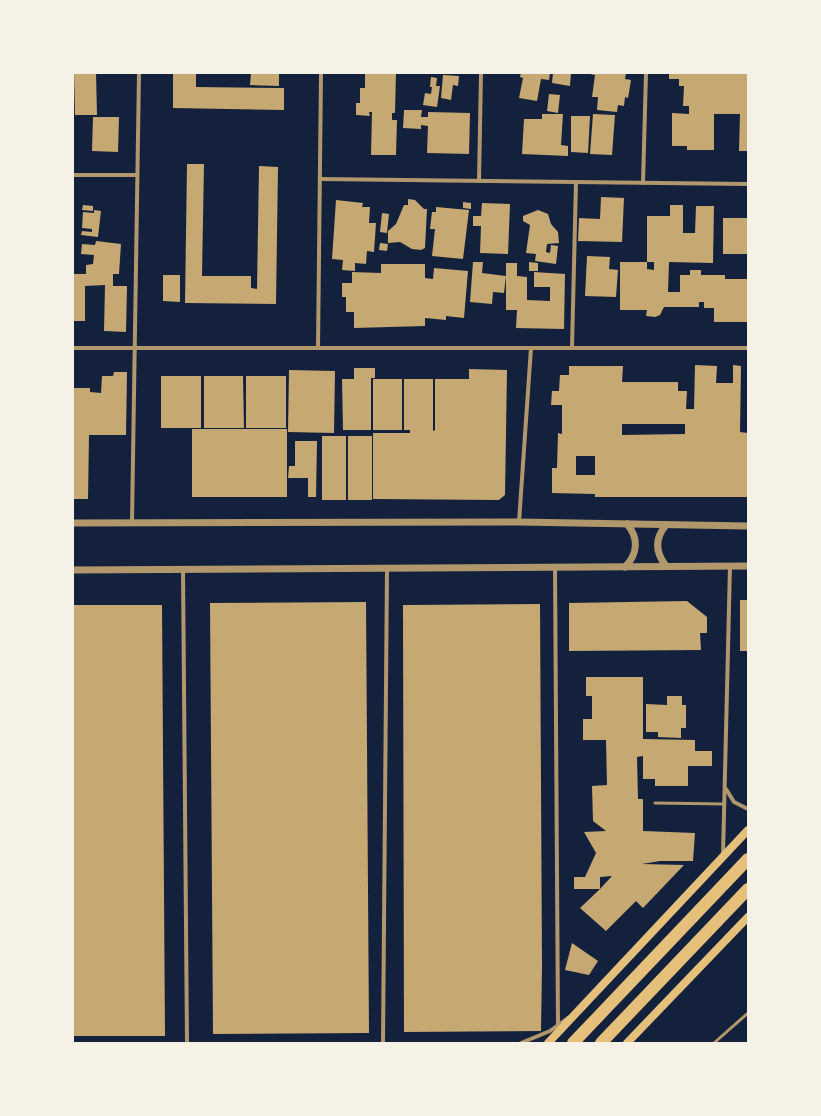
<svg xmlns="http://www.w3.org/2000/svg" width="821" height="1116" viewBox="0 0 821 1116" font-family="'Source Sans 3',sans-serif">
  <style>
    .building { fill: #c6a872; fill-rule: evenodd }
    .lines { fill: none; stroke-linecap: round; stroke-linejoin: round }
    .service { stroke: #b1986c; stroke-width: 3 }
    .minor { stroke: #b1986c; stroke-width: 4 }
    .tertiary { stroke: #b1986c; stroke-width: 7 }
    .secondary { stroke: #e5c07b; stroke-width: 8 }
    .motorway { stroke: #e5c07b; stroke-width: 12 }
  </style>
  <rect width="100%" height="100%" fill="#14213d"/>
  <g class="building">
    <polygon points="74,73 96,73 97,115 75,115"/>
    <polygon points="173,73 196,73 196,87 284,88 284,110 173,108"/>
    <polygon points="251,73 279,73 279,86 250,85"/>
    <polygon points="365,73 396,73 395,113 392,113 392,120 397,120 396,155 371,155 372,112 369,112 370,116 356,115 356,103 360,103 360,88 365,88"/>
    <polygon points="521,73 550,73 549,80 541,79 537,101 519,98 523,78 520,77"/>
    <polygon points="553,73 571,73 570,86 552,83"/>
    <polygon points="586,73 626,73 625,79 631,80 628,98 625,97 624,106 618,105 617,112 597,110 598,97 592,97 595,75"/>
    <polygon points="669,73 748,73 748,151 739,151 740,114 714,114 714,150 687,150 687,146 672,146 672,113 689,114 689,106 683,106 684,86 679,86 679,79 669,79"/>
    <polygon points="443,75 459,76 458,86 453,85 451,100 441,98"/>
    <polygon points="431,77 437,78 436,86 440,86 437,107 423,105 425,93 431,94 432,87 430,87"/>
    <polygon points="549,94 560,95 558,113 547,111"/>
    <polygon points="404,110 422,110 421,117 428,117 428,112 470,113 469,154 427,153 428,126 421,125 421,129 403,128"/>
    <polygon points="542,114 563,114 561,145 568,146 568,156 522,154 524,119 542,119"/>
    <polygon points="593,114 615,115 612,155 590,154"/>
    <polygon points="571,116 590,116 588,153 571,152"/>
    <polygon points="93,117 119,117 118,152 92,151"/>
    <polygon points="187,164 204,164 202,276 251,276 251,288 257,289 259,166 278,167 276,304 185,303"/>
    <polygon points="601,197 624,198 622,242 578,241 579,218 600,219"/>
    <polygon points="408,199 415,200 424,209 427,209 425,248 421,250 412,249 400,242 388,243 388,231 396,224 404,205 408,205"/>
    <polygon points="336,200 363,203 362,207 370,207 369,223 376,223 374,252 367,251 366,264 355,263 355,271 342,270 343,260 332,259"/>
    <polygon points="463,202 471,203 471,209 463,208"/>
    <polygon points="482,203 510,204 508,254 480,253 481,226 473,226 473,216 481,216"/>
    <polygon points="83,205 93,206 93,211 82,210"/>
    <polygon points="670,205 683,205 683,233 695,233 696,206 714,206 713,263 669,262 668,292 680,292 680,275 690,275 690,270 701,270 701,275 725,275 725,279 748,279 748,322 714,322 714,308 704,308 704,302 699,302 699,307 664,307 660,315 655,317 646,316 647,310 620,310 620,262 647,262 647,269 654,270 654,262 647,262 647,216 670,216"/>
    <polygon points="436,207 469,210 463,259 432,256 435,229 430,229 432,212 436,212"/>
    <polygon points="94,210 101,211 98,237 81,235 82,231 92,232 92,229 82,228 83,212 94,213"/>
    <polygon points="538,210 548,214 551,224 558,232 559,243 547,244 546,252 550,253 551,245 558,246 556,264 535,261 536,254 526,253 530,225 523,221 523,216"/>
    <polygon points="382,213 389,214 387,233 380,232"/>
    <rect x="723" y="218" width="25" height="36"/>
    <polygon points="96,241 121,244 119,274 113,274 113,286 127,286 126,332 104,331 105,285 85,286 85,321 73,321 73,274 86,274 86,265 93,264 94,255 81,254 82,244 95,245"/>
    <polygon points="380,243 388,244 387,251 379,250"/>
    <polygon points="587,256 610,257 609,269 618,270 616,297 585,296"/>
    <polygon points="473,262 483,262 482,273 506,276 504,293 493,292 492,304 470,302"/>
    <polygon points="529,262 538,263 538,271 529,271"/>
    <polygon points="506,263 517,263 517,276 527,277 527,300 550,301 550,287 534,287 534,272 565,274 564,329 516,328 517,310 506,310"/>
    <polygon points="381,264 425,264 425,278 433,279 434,268 468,271 464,318 446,316 446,320 425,318 425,326 354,328 354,312 346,312 346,297 342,297 342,283 352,283 352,272 381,273"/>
    <polygon points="163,275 180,275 180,302 163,301"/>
    <path d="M695,365L717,366L716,383H733V365L741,366L740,432L748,433V497H595V494L552,493V468H557L558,433L562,434V405H551L552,391H559L560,375H569V366H623L622,382H678V391H687L686,409H694ZM622,424H685V434L622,435ZM576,456H595V475H576Z"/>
    <polygon points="354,368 375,368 375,378 371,378 371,430 343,430 342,379 354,379"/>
    <polygon points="469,369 507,370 505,495 499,500 373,499 373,433 410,433 410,430 404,430 404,379 433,379 433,431 435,430 435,379 469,379"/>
    <polygon points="289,370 335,371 334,433 288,432"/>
    <polygon points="114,372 127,372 126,435 89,435 88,499 73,499 73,388 90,388 90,392 101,393 102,376 113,376"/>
    <rect x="161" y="376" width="40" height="52"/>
    <polygon points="204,376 243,376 244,428 204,428"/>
    <rect x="246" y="376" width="40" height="52"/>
    <rect x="373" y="379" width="29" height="51"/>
    <rect x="192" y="429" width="95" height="68"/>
    <rect x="322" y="436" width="24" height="64"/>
    <rect x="348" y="436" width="24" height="64"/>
    <polygon points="295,441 317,441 316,497 308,497 308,478 288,478 289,466 295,466"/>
    <rect x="740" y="600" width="8" height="51"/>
    <polygon points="687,601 707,617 707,633 700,633 701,650 569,651 569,603"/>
    <polygon points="366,602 369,1033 213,1034 210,603"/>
    <polygon points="540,604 542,966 541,1031 404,1032 403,605"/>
    <polygon points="73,605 162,605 165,1036 73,1036"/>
    <polygon points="586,677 643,677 643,739 695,740 695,751 712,751 712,766 688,766 688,786 655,786 655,779 643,779 643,756 637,757 638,799 643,799 643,831 695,833 693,861 660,861 642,864 684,865 643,908 636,901 606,931 580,908 600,889 612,876 600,877 600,889 574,889 574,877 585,877 596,853 584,832 606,831 593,821 592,786 607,785 606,740 583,740 583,719 592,719 592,696 586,696"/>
    <polygon points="667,696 682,696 682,705 686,705 686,728 681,728 681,738 658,737 658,732 646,732 646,704 667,705"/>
    <polygon points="572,943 598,961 589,975 565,970"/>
  </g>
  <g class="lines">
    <g class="service">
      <polyline points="655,803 724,804"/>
      <polyline points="714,1043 748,1013"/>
    </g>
    <g class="minor">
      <polyline points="73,175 137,175"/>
      <polyline points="320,179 748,184"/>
      <polyline points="479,181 481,73"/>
      <polyline points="643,183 646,73"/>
      <polyline points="73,348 748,348"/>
      <polyline points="318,348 321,73"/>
      <polyline points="572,348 576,182"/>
      <polyline points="519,522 531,348"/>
      <polyline points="132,523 139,73"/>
      <polyline points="555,567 558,1025"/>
      <polyline points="183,569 187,1043"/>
      <polyline points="726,789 734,802 748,809"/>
      <polyline points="723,855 730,566"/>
      <polyline points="383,1043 387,568"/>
      <polyline points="521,1043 550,1031 568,1018"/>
    </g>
    <g class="tertiary">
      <polyline points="73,523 519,522 748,526"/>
      <path d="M666,566C655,552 655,538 666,525"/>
      <path d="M625,567C638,554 639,538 627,524"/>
      <polyline points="73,570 748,566"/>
    </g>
    <g class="secondary">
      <polyline points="548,1043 748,830"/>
      <polyline points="627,1043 748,917"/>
    </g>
    <g class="motorway">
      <polyline points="573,1043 748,859"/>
      <polyline points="601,1043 748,889"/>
    </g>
  </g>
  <rect width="821" height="1116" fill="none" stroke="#f6f1e7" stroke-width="148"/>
</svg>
